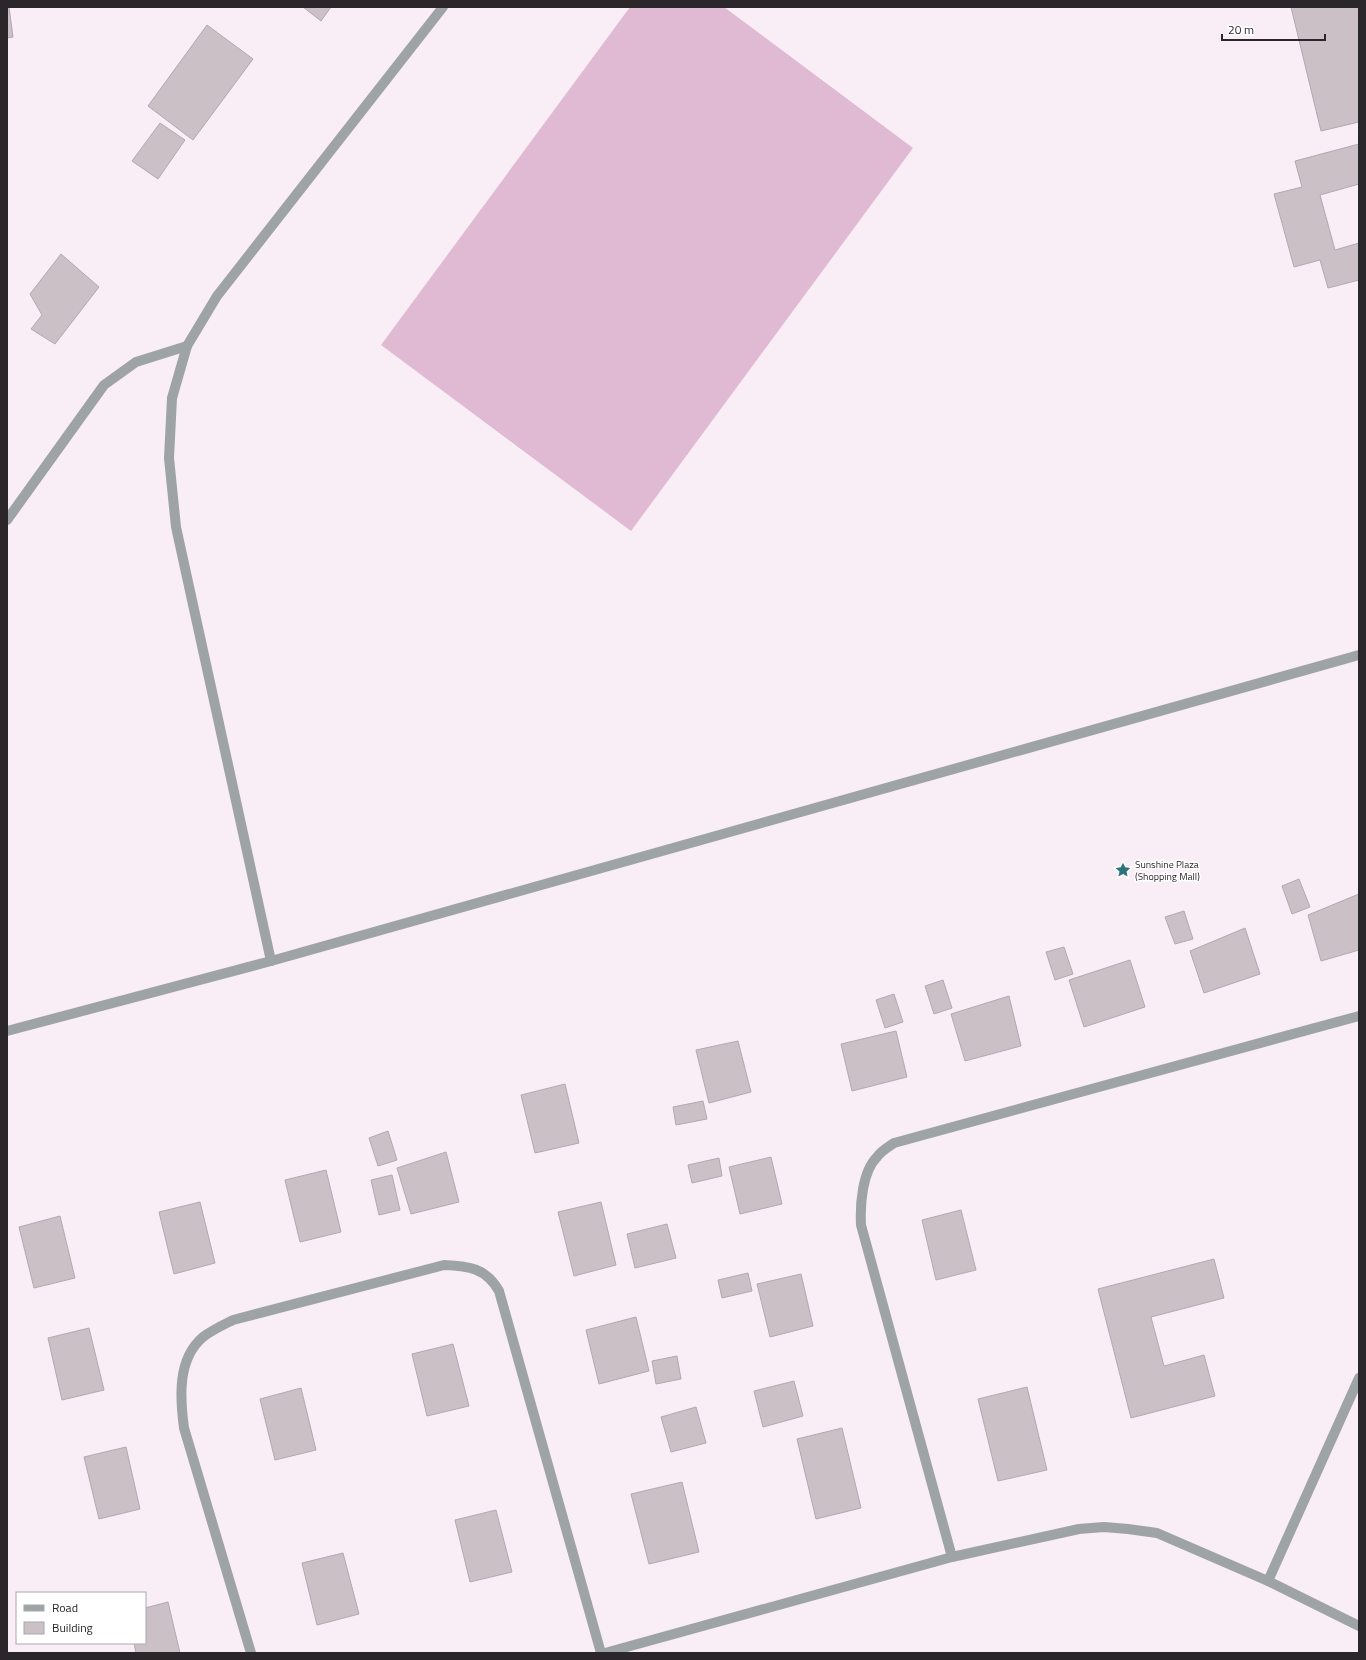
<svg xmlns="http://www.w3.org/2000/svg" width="1366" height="1660" viewBox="0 0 1366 1660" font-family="'Titillium Web',sans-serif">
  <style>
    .garden { fill: #e0bad3 }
    .building { fill: #ccc0c7; stroke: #b4a8b0 }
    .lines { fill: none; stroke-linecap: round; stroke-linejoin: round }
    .minor { stroke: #9ea4a5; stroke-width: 10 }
    .labels { text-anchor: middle; stroke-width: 3; stroke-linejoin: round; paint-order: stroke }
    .poi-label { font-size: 10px; fill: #2a2629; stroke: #fff; text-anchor: start }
  </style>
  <rect width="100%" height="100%" fill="#faeef6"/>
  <polygon class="garden" points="630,7 724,7 913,148 631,531 381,345"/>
  <g class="building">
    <polygon points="7,7 9,7 13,37 7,38"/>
    <polygon points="303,7 331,7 321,21"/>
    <polygon points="1291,7 1359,7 1359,122 1321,131"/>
    <polygon points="207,25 253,59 193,140 148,106"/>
    <polygon points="160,123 185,140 158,179 132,161"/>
    <polygon points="1359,144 1359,184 1320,195 1335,250 1359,243 1359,280 1328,288 1320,260 1294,267 1274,194 1302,187 1295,161"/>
    <polygon points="61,254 99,287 55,344 31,329 42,315 30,294"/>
    <polygon points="1299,879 1310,907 1292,914 1282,886"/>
    <polygon points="1359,894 1359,950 1321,961 1308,915"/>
    <polygon points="1184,911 1193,939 1175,944 1165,917"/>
    <polygon points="1245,928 1260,974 1204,993 1190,951"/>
    <polygon points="1064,947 1073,974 1055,980 1046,952"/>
    <polygon points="1130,960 1145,1007 1084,1027 1069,980"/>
    <polygon points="943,980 952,1008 934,1014 925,986"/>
    <polygon points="894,994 903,1022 885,1028 876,1000"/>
    <polygon points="1009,996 1021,1046 965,1061 951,1014"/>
    <polygon points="896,1031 907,1077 852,1091 841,1044"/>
    <polygon points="738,1041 751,1092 709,1103 696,1050"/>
    <polygon points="565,1084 579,1143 535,1153 521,1095"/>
    <polygon points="703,1101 707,1119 676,1125 673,1107"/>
    <polygon points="388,1131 397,1160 378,1166 369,1138"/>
    <polygon points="446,1152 459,1202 411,1214 397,1168"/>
    <polygon points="771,1157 782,1204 740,1214 729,1167"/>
    <polygon points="719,1158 722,1176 692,1183 688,1165"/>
    <polygon points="326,1170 341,1232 300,1242 285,1180"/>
    <polygon points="392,1175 400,1210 379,1215 371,1180"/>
    <polygon points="200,1202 215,1263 174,1274 159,1212"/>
    <polygon points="601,1202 616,1265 574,1276 558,1212"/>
    <polygon points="961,1210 976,1270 936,1280 922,1220"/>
    <polygon points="60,1216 75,1278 34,1288 19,1227"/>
    <polygon points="667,1224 676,1258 635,1268 627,1234"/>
    <polygon points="1214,1259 1224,1298 1151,1317 1164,1366 1204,1355 1215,1396 1131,1418 1098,1289"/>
    <polygon points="748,1273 752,1291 722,1298 718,1280"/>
    <polygon points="801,1274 813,1326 770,1337 757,1284"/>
    <polygon points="636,1317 649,1371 599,1384 586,1330"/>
    <polygon points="89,1328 104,1390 62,1400 48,1338"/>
    <polygon points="453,1344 469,1406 427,1416 412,1354"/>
    <polygon points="677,1356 681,1379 656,1384 652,1361"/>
    <polygon points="794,1381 803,1416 763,1427 754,1391"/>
    <polygon points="1027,1387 1047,1470 998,1481 978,1399"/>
    <polygon points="301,1388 316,1450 275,1460 260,1399"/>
    <polygon points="696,1407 706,1443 671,1452 661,1417"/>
    <polygon points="842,1428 861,1508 816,1519 797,1439"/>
    <polygon points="126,1447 140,1509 99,1519 84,1457"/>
    <polygon points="682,1482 699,1552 649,1564 631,1494"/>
    <polygon points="496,1510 512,1572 470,1582 455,1520"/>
    <polygon points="343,1553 359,1614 317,1625 302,1563"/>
    <polygon points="168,1602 180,1653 136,1653 134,1643 145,1643 145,1608"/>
  </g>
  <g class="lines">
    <g class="minor">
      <polyline points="7,520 104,385 136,362 187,346"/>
      <polyline points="271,961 176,527 169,458 172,398 187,346 217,296 443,7"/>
      <polyline points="7,1031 271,961 1359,655"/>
      <path d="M952,1557L861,1225C860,1205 862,1172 877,1157C881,1151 888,1147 894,1143L1359,1016"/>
      <polyline points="1268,1581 1359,1378"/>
      <path d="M251,1653L184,1428C180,1398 177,1359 203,1337C212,1330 223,1325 233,1320L444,1265C469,1266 486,1268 499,1291L601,1653"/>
      <polyline points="605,1653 952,1557 1079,1529 1104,1527 1128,1529 1157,1533 1268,1581 1359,1626"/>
    </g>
  </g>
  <defs>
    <symbol id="sight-bare" viewBox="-9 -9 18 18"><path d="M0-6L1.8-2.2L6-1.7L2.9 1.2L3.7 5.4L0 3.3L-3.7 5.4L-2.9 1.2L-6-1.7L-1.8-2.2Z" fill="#2c747d" stroke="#fff" stroke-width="2.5" paint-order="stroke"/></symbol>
  </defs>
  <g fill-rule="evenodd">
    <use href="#sight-bare" x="1112" y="859" width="22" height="22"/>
  </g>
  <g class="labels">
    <g class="poi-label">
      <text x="1135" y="868">Sunshine Plaza<tspan x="1135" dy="12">(Shopping Mall)</tspan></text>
    </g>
  </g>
  <rect width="1366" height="1660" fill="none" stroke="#2a2629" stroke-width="16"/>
  <rect x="16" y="1592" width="130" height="52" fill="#ffffff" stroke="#aaa8a9"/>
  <rect x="24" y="1605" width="20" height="6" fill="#9ea4a5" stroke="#aaa8a9"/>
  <text x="52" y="1612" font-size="12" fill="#2a2629">Road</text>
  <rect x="24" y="1622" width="20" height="12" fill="#ccc0c7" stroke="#aaa8a9"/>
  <text x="52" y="1632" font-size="12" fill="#2a2629">Building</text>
  <path d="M1222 34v6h103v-6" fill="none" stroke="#2a2629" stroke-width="2"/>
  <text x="1228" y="34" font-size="12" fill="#2a2629" stroke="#ffffff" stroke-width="3" paint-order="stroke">20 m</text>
</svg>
